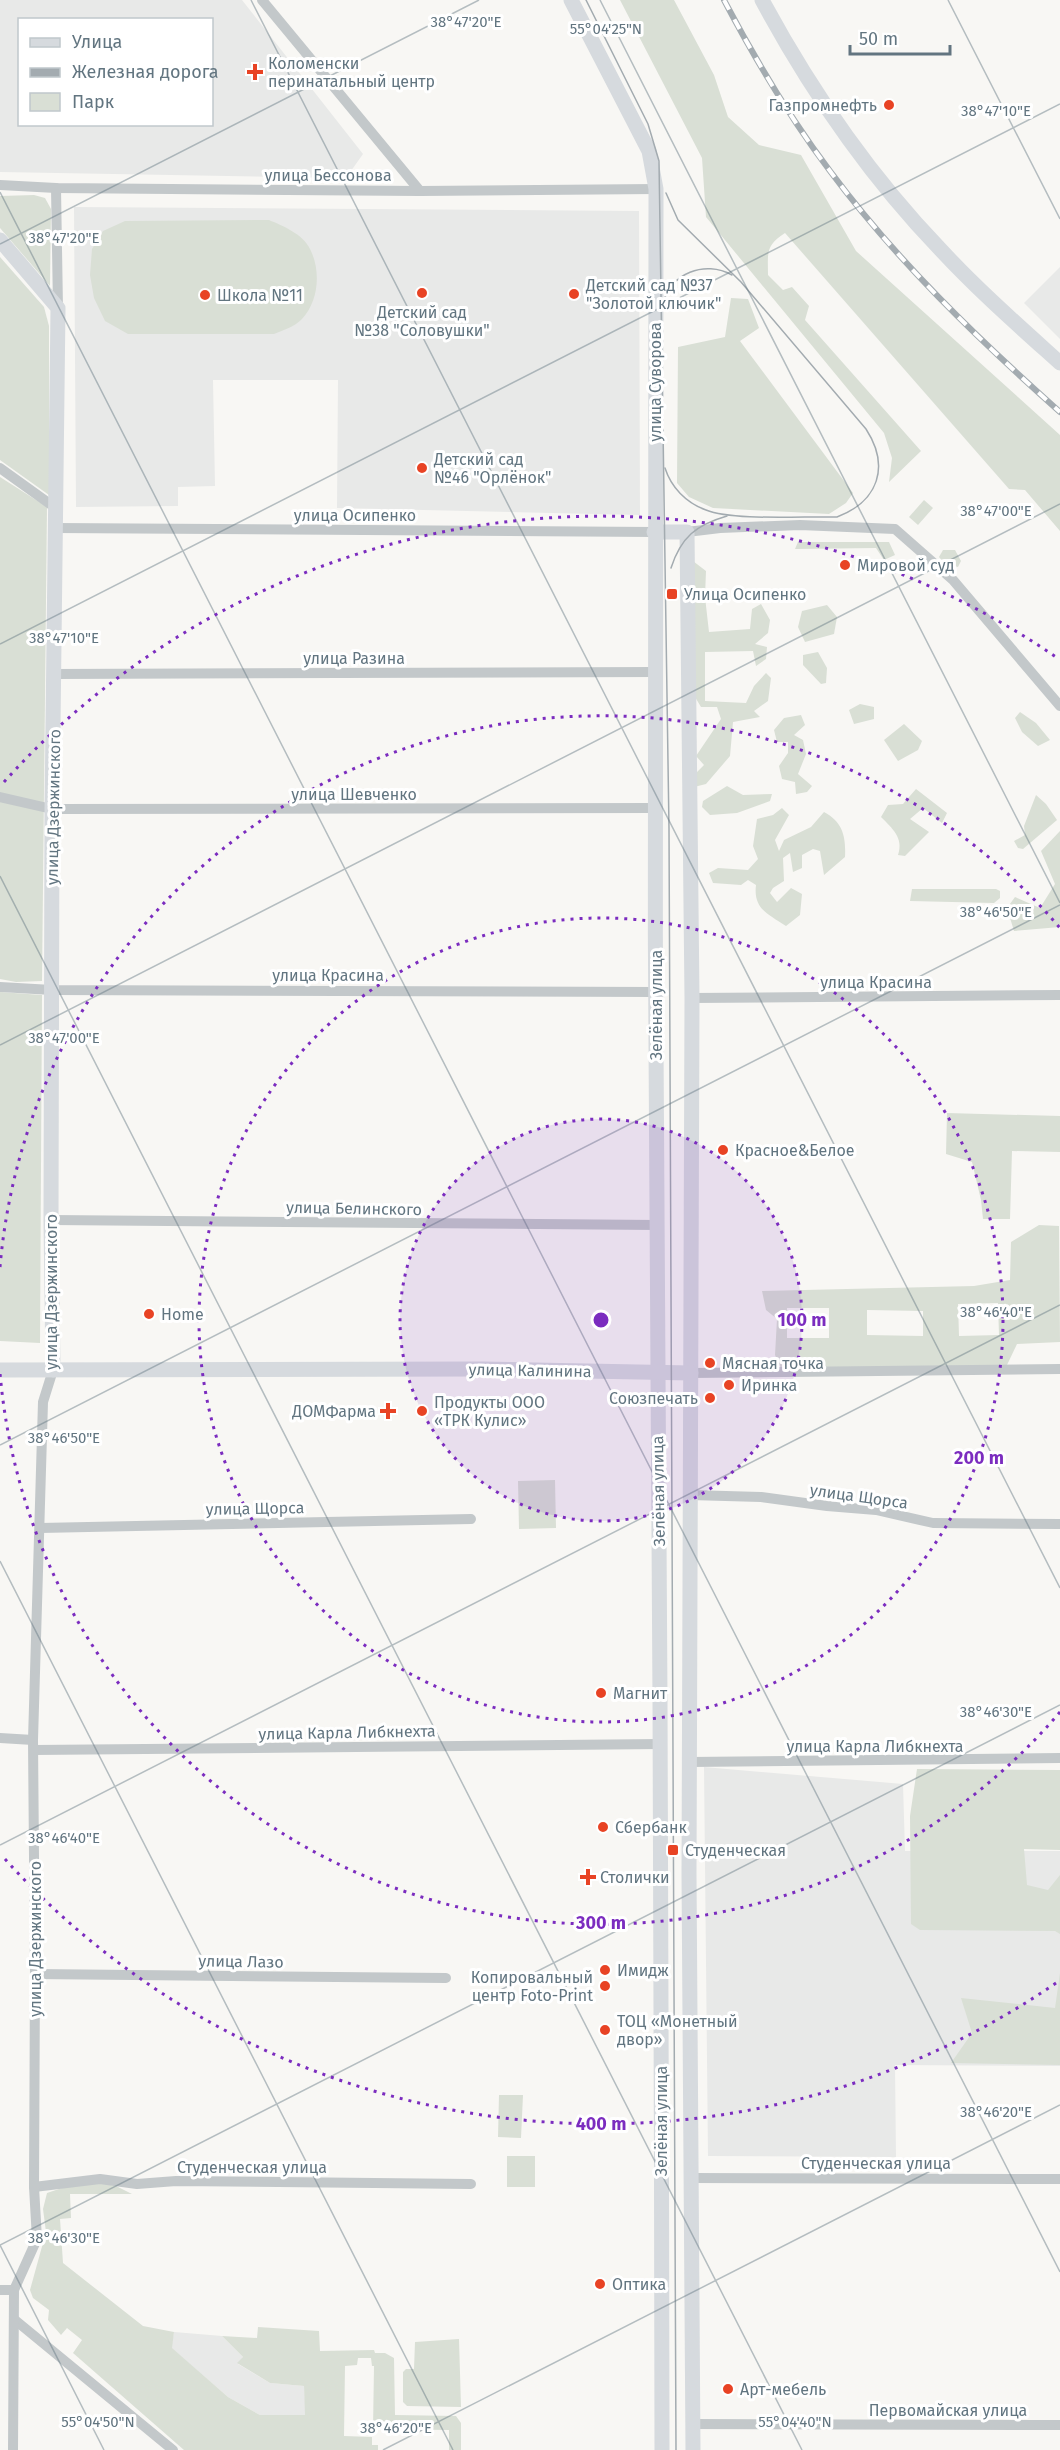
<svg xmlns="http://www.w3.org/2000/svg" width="1060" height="2450" viewBox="0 0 1060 2450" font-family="'Fira Sans',sans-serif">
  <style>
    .built { fill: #e8e9e8; fill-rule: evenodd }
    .green { fill: #d9dfd5; fill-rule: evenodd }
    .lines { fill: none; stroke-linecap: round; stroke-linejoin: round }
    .street { stroke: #c3c8ca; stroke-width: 10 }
    .secondary { stroke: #d6dade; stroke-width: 15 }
    .tram { stroke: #a3abb0; stroke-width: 1.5 }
    .rail-casing { stroke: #a3abb0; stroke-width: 6 }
    .rail { stroke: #fff; stroke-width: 4; stroke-dasharray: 11; stroke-linecap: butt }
    .ticks { fill: none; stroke: #627580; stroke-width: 1.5; stroke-opacity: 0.45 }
    .ring { fill: none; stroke: #7b2cbf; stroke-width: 3; stroke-dasharray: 3 6 }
    .poi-dot { fill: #e84324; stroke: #fff; stroke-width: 2 }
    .labels { text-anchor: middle; stroke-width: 6; stroke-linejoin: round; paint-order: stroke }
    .poi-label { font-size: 16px; fill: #627580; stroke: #fff; text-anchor: start }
    .street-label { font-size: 16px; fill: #627580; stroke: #fff }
    .ticks-label { font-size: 15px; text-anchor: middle; fill: #627580; stroke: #fff; stroke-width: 6; stroke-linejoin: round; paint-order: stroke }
    .centre { fill: #7b2cbf; stroke: #fff; stroke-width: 3 }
    .ring-label { font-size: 18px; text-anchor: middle; font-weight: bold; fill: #7b2cbf; stroke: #fff; stroke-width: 6; stroke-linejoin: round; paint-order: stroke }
  </style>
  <rect width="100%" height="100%" fill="#f8f7f4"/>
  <g class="built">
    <path d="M0,0H242L363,154L346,178L0,172ZM20,20H212V124H20Z"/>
    <polygon points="74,207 639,211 640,515 337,508 338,380 213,380 215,486 178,487 178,506 76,507"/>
    <polygon points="1060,267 1060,339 1024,303"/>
    <polygon points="704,1767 903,1784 905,1851 1060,1851 1060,2066 895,2065 896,2157 708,2156"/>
    <polygon points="174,2332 222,2336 243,2357 238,2364 270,2383 304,2386 306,2415 260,2415 228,2397 171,2348"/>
  </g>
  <g class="green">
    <path d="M620,0H674L714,75L728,117L759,145L801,155L856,251L1060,435V531L1025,490L1009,489L785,233C765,246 768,253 768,275L783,290L792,287L809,306L805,320L921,451L889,482L892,458L884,433L706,217L702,158Z"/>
    <polygon points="34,195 45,198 51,209 50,286 0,228 0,196"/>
    <path d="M269,220C283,226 303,234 310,249C321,270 319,301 302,319C294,327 284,330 274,334H128L105,321L94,298L90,275L92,249L103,231L125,221Z"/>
    <polygon points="0,257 44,307 49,326 49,495 0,460"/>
    <polygon points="731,298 748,299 759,328 740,341 853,493 846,503 829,514 713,508 689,497 677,483 678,347 725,337"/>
    <polygon points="0,477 47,507 42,981 16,982 0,979"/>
    <polygon points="924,500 933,508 918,525 909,517"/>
    <polygon points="798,542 889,542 895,555 884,560 876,548 795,549"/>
    <polygon points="943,550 955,550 961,561 958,567 944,563 939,557"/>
    <polygon points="689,558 706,571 705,597 709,632 750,629 752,609 761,604 770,620 768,633 755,644 767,647 766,659 756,666 753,651 705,652 705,701 746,703 754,686 766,673 771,678 768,701 754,711 760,717 733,722 730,756 706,784 694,787 690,779 704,765 696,756 721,719 717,707 701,707 692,692"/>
    <polygon points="827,605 837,617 834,634 805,642 798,627 802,611"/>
    <polygon points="818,652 827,668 826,683 821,684 803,665 803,655"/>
    <polygon points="860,704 874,707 874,719 854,724 849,710"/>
    <polygon points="1020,712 1036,723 1050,740 1038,746 1022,732 1015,718"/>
    <polygon points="801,715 805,725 794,735 803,740 806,754 798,774 812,786 807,792 796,794 795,782 782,779 779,766 788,753 788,742 777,742 774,730 784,718"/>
    <polygon points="904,724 922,741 918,750 898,761 884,740"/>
    <polygon points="727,786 743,795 772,794 770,801 737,813 710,815 702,807 703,801"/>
    <path d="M916,789L947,813L942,823L923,808L910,819L929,832L905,856L898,855C904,838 892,828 881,817L888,805L903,804Z"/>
    <polygon points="1036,795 1046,804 1057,820 1023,849 1018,848 1014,841 1025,835 1024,826"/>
    <path d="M782,808L789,815L775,840L779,851L784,840L811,827L824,812C843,822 846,837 845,857L824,875L820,851L813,849L802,855V868L793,872L790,853L783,858L784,881L773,888L770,893L777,902L791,888L802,894L800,915L786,926C768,914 753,909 756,885L748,880L741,885L713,883L709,873L718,868L748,870L758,859L753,846L757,819L773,815Z"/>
    <polygon points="1060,831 1060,927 1014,931 1007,908 1015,897 1040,908 1055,884 1041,851"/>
    <polygon points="912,889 996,889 1000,891 1000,898 994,903 910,901"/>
    <polygon points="0,992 42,995 40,1343 0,1341"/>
    <polygon points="947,1113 1060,1116 1060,1152 1012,1151 1010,1219 983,1219 981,1200 972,1162 946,1154"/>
    <path d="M1039,1225L1059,1226L1060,1342L1017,1344L1007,1365L782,1371L775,1355L777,1319L766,1310L762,1291L974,1286L1010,1280L1011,1242ZM998,1303L999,1335L959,1336L958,1304ZM787,1308H829V1338H787ZM867,1310L923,1311V1336L867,1335Z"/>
    <polygon points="555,1480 556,1528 519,1529 518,1481"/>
    <polygon points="917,1769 1060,1770 1060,1850 1024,1849 1027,1885 1048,1890 1060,1875 1060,1934 1055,1931 920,1930 911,1924 910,1816"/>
    <polygon points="1060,1973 1060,2065 951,2063 972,2033 961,1998 1055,2008"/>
    <polygon points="499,2095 523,2095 521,2138 498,2137"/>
    <rect x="507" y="2156" width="28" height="31"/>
    <polygon points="100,2183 116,2186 132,2194 70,2194 71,2218 60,2219 63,2263 143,2326 174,2332 172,2348 228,2397 260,2415 305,2415 304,2386 270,2383 237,2363 243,2357 222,2336 257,2338 258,2327 319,2331 320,2351 374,2350 375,2353 385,2353 394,2358 395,2415 456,2416 461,2423 461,2450 449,2450 449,2430 373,2429 374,2366 372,2366 371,2358 358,2358 357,2365 345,2366 344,2436 372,2437 372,2445 378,2445 378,2450 184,2450 73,2353 82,2340 67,2328 61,2335 48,2320 49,2310 33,2298 30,2290 46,2232 43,2209 47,2193 62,2188"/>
    <polygon points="459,2339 461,2407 407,2406 403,2402 403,2372 406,2369 414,2369 415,2342"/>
  </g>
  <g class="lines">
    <g class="street">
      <polyline points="262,0 420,191"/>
      <polyline points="0,185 56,188 420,191 656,189"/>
      <polyline points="56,188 58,308"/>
      <polyline points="0,468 57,509"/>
      <polyline points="55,528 654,532"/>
      <polyline points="687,532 720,528 800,525 895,529 953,580 1060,706"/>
      <polyline points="54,674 655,672"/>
      <polyline points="0,797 52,809 656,808"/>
      <polyline points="0,987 52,990 656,992"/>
      <polyline points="692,998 1060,995"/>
      <polyline points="51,1220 657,1225"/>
      <polyline points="691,1373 1060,1369"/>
      <polyline points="690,1495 761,1497 827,1506 876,1510 933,1523 1060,1524"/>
      <polyline points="40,1528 471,1519"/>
      <polyline points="0,1738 33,1740"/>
      <polyline points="34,1750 661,1744"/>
      <polyline points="690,1762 1060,1758"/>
      <polyline points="35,1974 446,1978"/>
      <polyline points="692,2178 1060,2179"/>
      <polyline points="34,2187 100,2179 137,2184 176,2181 471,2184"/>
      <polyline points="0,2290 14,2290"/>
      <polyline points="15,2320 173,2450"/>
      <polyline points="692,2424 1060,2425"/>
      <polyline points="13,2450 14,2290 37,2239 34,2187 35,1974 33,1740 43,1402 53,1370"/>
    </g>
    <g class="secondary">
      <path d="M571,0L649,151L656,189C653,693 656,1196 660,1700C662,1950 661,2200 662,2450"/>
      <path d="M762,0C810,89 870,176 940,249C978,290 1019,326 1060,363"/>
      <polyline points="0,240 58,308 52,809 51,1220 53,1370"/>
      <polyline points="654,532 687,532 692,998 689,1874 693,2450"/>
      <polyline points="0,1370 483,1369 691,1373"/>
    </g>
    <g class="tram">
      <polyline points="586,0 648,124 659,161 669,829 676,2450"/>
      <path d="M663,304C670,273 705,260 732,275"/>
      <path d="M665,468C671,487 686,503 706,510C733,521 804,516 837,517C879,501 890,466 866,429L741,282L678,220L666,193"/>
      <path d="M671,568C681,537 696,525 727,516"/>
    </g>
    <defs>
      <path id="rail" d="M724,0C755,59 790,118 830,171C896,260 977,338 1060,412"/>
    </defs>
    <use href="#rail" class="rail-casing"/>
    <use href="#rail" class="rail"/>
  </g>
  <path class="ticks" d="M251,0L1060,1588M600,0L1060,903M948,0L1060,219M0,192L1060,2272M0,244L479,0M0,644L1060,104M0,876L802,2450M0,1045L1060,504M0,1445L1060,905M0,1561L453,2450M0,1845L1060,1305M0,2245L1060,1705M0,2245L104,2450M383,2450L1060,2105"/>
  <circle cx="601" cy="1320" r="201" fill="#7b2cbf" fill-opacity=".12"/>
  <g class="ring">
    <circle cx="601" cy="1320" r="201"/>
    <circle cx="601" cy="1320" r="402"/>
    <path d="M1060 1712A603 603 0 0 1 0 1373M0 1267A603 603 0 0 1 1060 928"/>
    <path d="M1056 1983A804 804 0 0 1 4 1858M4 782A804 804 0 0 1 1056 657"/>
  </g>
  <g class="poi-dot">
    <path d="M252 63h6v6h6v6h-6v6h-6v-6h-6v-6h6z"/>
    <circle cx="889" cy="105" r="6"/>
    <circle cx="422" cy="293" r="6"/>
    <circle cx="574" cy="294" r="6"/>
    <circle cx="205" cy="295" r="6"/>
    <circle cx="422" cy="468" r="6"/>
    <circle cx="845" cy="565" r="6"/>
    <rect x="666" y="588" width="12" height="12" rx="3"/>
    <circle cx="723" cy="1150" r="6"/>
    <circle cx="149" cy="1314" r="6"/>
    <circle cx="710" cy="1363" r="6"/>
    <circle cx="729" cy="1385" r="6"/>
    <circle cx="710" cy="1398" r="6"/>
    <path d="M385 1402h6v6h6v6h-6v6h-6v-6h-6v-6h6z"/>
    <circle cx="422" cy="1411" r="6"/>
    <circle cx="601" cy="1693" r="6"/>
    <circle cx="603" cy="1827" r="6"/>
    <rect x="667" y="1844" width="12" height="12" rx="3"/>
    <path d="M585 1868h6v6h6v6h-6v6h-6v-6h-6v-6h6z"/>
    <circle cx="605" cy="1970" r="6"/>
    <circle cx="605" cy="1986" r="6"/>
    <circle cx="605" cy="2030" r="6"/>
    <circle cx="600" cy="2284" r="6"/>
    <circle cx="728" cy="2389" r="6"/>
  </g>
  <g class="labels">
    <g class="poi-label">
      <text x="268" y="69">Коломенски<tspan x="268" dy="18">перинатальный центр</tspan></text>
      <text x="877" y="111" text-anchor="end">Газпромнефть</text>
      <text x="586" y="291">Детский сад №37<tspan x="586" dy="18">"Золотой ключик"</tspan></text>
      <text x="217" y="301">Школа №11</text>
      <text x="422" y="318" text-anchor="middle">Детский сад<tspan x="422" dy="18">№38 "Соловушки"</tspan></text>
      <text x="434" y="465">Детский сад<tspan x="434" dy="18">№46 "Орлёнок"</tspan></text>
      <text x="857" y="571">Мировой суд</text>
      <text x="684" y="600">Улица Осипенко</text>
      <text x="735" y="1156">Красное&amp;Белое</text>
      <text x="161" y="1320">Home</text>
      <text x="722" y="1369">Мясная точка</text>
      <text x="741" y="1391">Иринка</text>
      <text x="698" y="1404" text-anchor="end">Союзпечать</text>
      <text x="434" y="1408">Продукты ООО<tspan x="434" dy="18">«ТРК Кулис»</tspan></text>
      <text x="376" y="1417" text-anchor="end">ДОМФарма</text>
      <text x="613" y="1699">Магнит</text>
      <text x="615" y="1833">Сбербанк</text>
      <text x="685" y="1856">Студенческая</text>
      <text x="600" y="1883">Столички</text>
      <text x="617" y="1976">Имидж</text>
      <text x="593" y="1983" text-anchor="end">Копировальный<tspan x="593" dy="18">центр Foto-Print</tspan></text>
      <text x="617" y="2027">ТОЦ «Монетный<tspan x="617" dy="18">двор»</tspan></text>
      <text x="612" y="2290">Оптика</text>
      <text x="740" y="2395">Арт-мебель</text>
    </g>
    <g class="street-label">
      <text x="328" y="181">улица Бессонова</text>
      <text transform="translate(655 382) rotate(-90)" y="6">улица Суворова</text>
      <text x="355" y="521">улица Осипенко</text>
      <text x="354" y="664">улица Разина</text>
      <text x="354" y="800">улица Шевченко</text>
      <text transform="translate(53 807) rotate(-89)" y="6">улица Дзержинского</text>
      <text x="328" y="981">улица Красина</text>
      <text x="876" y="988">улица Красина</text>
      <text transform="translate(656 1005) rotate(-90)" y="6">Зелёная улица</text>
      <text transform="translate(354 1208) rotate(1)" y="6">улица Белинского</text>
      <text transform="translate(51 1292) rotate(-90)" y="6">улица Дзержинского</text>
      <text transform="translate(530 1370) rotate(1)" y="6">улица Калинина</text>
      <text transform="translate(658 1491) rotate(-91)" y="6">Зелёная улица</text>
      <text transform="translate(859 1496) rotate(8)" y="6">улица Щорса</text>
      <text transform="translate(255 1508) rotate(-1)" y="6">улица Щорса</text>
      <text transform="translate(347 1732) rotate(-1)" y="6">улица Карла Либкнехта</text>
      <text x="875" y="1752">улица Карла Либкнехта</text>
      <text transform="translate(35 1939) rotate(-90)" y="6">улица Дзержинского</text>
      <text transform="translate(241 1961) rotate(1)" y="6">улица Лазо</text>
      <text transform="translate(661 2121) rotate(-90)" y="6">Зелёная улица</text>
      <text x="876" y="2169">Студенческая улица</text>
      <text x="252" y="2173">Студенческая улица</text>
      <text x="948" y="2416">Первомайская улица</text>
    </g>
  </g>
  <g class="ticks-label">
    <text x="466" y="27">38°47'20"E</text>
    <text x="606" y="34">55°04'25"N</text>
    <text x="996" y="116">38°47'10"E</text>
    <text x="64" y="243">38°47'20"E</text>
    <text x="996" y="516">38°47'00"E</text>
    <text x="64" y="643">38°47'10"E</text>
    <text x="996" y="917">38°46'50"E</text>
    <text x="64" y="1043">38°47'00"E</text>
    <text x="996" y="1317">38°46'40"E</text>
    <text x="64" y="1443">38°46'50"E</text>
    <text x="996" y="1717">38°46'30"E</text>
    <text x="64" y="1843">38°46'40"E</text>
    <text x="996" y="2117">38°46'20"E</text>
    <text x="64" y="2243">38°46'30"E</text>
    <text x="98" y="2427">55°04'50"N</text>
    <text x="795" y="2427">55°04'40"N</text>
    <text x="396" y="2433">38°46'20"E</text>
  </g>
  <circle cx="601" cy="1320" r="9" class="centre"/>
  <g class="ring-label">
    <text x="802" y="1326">100 m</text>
    <text x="979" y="1464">200 m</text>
    <text x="601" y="1929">300 m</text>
    <text x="601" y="2130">400 m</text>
  </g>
  <rect x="18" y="18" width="195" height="108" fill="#ffffff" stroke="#c0c8cc" stroke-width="1.5"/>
  <rect x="30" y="38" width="30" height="9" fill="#d6dade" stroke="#c0c8cc" stroke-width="1.5"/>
  <text x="72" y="48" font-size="18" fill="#627580">Улица</text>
  <rect x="30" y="68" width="30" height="9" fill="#a3abb0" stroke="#c0c8cc" stroke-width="1.5"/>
  <text x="72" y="78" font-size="18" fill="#627580">Железная дорога</text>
  <rect x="30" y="93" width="30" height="18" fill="#d9dfd5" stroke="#c0c8cc" stroke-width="1.5"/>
  <text x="72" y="108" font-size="18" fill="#627580">Парк</text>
  <path d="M850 45v9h100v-9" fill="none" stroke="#627580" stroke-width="3"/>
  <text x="859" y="45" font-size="18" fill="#627580" stroke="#ffffff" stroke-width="4.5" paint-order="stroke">50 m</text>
</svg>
